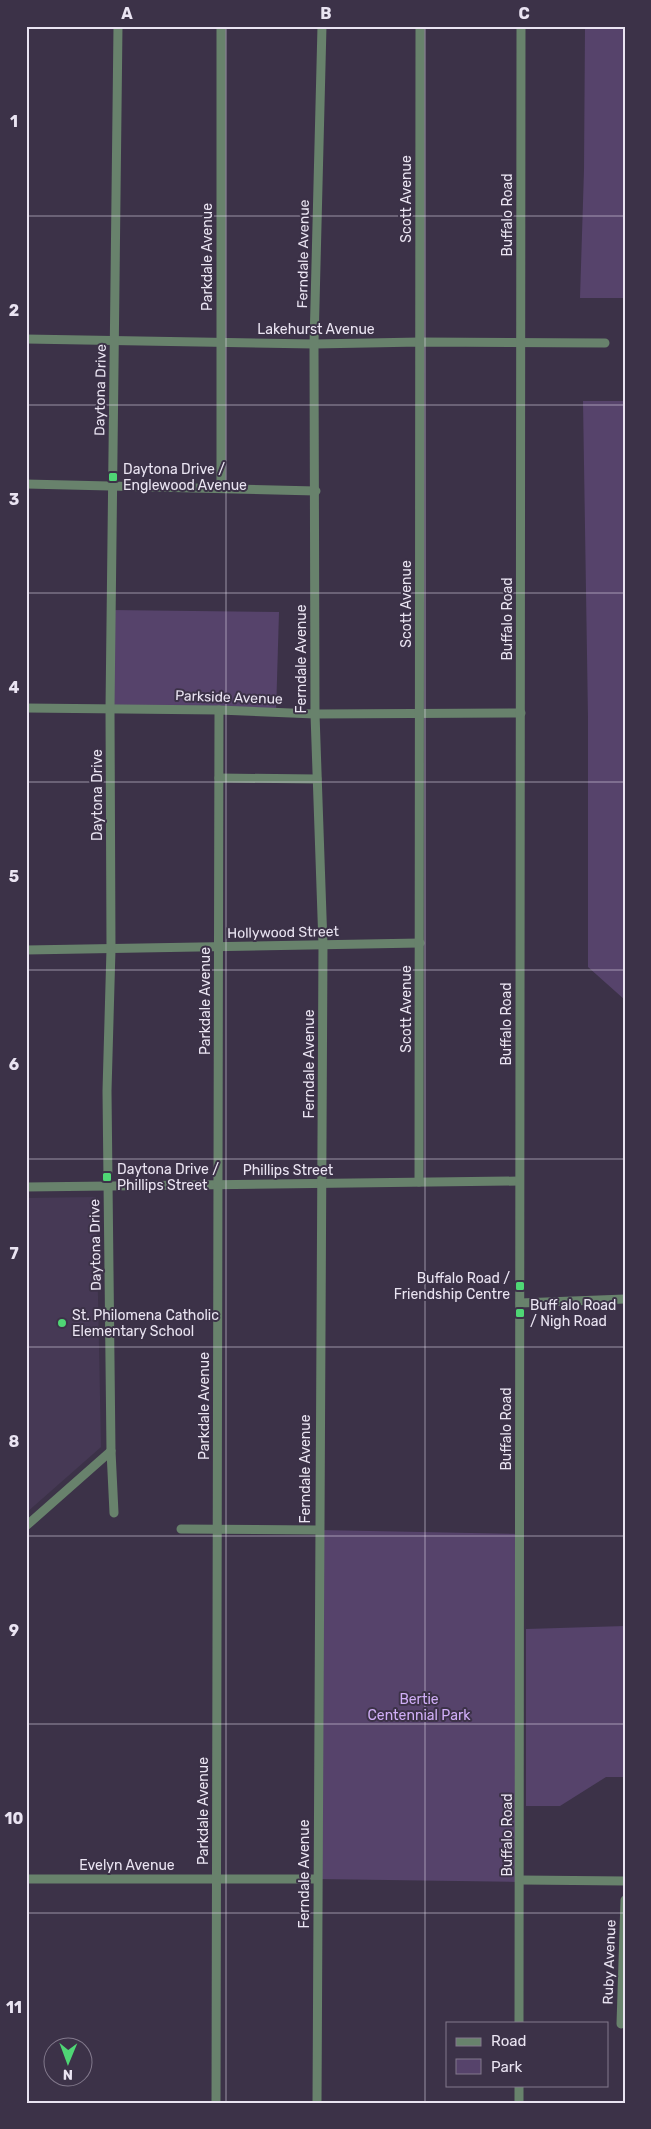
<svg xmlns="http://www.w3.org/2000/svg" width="651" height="2129" viewBox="0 0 651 2129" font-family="Rubik,sans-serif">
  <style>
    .built { fill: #463955 }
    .green { fill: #56436b }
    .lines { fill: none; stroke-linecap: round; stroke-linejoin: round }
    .minor { stroke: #68826c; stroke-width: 9 }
    .grid { fill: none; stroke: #eae4f2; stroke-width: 1; stroke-opacity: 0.55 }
    .poi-dot { fill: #4fd675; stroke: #3c3248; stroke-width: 2 }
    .labels { text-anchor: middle; stroke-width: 4; stroke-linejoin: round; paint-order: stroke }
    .street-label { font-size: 14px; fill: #eae4f2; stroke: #3c3248 }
    .poi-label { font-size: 14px; fill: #eae4f2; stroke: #3c3248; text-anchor: start }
    .park-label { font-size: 14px; fill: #d0aef6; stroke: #3c3248 }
    .neatline { fill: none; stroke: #eae4f2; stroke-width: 2 }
    .grid-label { font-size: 16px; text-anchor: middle; font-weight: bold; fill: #eae4f2 }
  </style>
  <rect width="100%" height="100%" fill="#3c3248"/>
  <polygon class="built" points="96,1197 101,1447 26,1513 26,1198"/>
  <g class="green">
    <polygon points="585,26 625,26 625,298 580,298 584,170"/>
    <polygon points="583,401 625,401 625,1000 588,967 588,718"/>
    <polygon points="111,610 279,612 276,713 110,708"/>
    <polygon points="319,1530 521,1534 520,1882 317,1879"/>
    <polygon points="625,1626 625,1777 606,1777 560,1806 526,1806 526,1629"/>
  </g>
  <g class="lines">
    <g class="minor">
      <polyline points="26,339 314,344 420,342 605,343"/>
      <polyline points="26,484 316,491"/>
      <polyline points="221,487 221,26"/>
      <polyline points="26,708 219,710 315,714 521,713"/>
      <polyline points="219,778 317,779"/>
      <polyline points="26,950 420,943"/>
      <polyline points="419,1182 420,26"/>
      <polyline points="26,1187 519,1181"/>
      <polyline points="520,1303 625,1299"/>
      <polyline points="114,1513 111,1451 107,1091 111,949 110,709 118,26"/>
      <polyline points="26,1526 111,1451"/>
      <polyline points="181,1529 318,1530"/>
      <polyline points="26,1879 317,1879"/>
      <polyline points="521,1880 625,1881"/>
      <polyline points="519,2023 521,26"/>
      <polyline points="621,2024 625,1900"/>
      <polyline points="216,2103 219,710"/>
      <polyline points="317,2103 323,945 315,714 314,344 322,26"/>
      <polyline points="519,2103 519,2085"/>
    </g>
  </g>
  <path class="grid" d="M226,26V2103M425,26V2103M26,216H625M26,405H625M26,593H625M26,782H625M26,970H625M26,1159H625M26,1347H625M26,1536H625M26,1724H625M26,1913H625"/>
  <g class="poi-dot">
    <rect x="108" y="472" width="10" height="10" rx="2.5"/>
    <rect x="102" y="1172" width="10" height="10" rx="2.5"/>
    <rect x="515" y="1281" width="10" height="10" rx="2.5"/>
    <rect x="515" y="1308" width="10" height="10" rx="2.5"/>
    <circle cx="62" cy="1323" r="5"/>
  </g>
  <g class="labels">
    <g class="street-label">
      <text transform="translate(406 199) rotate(-90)" y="5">Scott Avenue</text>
      <text transform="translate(507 215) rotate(-90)" y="5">Buffalo Road</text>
      <text transform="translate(303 254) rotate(-89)" y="5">Ferndale Avenue</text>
      <text transform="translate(207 257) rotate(-90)" y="5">Parkdale Avenue</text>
      <text x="316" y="334">Lakehurst Avenue</text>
      <text transform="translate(100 390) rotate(-89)" y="5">Daytona Drive</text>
      <text transform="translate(406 604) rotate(-90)" y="5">Scott Avenue</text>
      <text transform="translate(507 619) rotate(-90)" y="5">Buffalo Road</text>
      <text transform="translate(301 659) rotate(-90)" y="5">Ferndale Avenue</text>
      <text transform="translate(229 697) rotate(2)" y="5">Parkside Avenue</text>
      <text transform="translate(97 795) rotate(-90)" y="5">Daytona Drive</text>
      <text transform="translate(283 932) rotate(-1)" y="5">Hollywood Street</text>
      <text transform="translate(205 1001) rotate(-90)" y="5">Parkdale Avenue</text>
      <text transform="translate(406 1009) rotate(-90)" y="5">Scott Avenue</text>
      <text transform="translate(506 1024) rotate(-90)" y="5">Buffalo Road</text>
      <text transform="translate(309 1064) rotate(-90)" y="5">Ferndale Avenue</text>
      <text x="288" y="1175">Phillips Street</text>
      <text transform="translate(95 1245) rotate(-91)" y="5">Daytona Drive</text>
      <text transform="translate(204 1406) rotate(-90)" y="5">Parkdale Avenue</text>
      <text transform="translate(506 1429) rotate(-90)" y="5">Buffalo Road</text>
      <text transform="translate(305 1469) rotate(-90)" y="5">Ferndale Avenue</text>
      <text transform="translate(203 1811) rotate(-90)" y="5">Parkdale Avenue</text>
      <text transform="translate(507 1835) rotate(-90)" y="5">Buffalo Road</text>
      <text x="127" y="1870">Evelyn Avenue</text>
      <text transform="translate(304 1874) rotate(-90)" y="5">Ferndale Avenue</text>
      <text transform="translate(609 1962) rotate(-88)" y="5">Ruby Avenue</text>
    </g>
    <g class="poi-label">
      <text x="123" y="474">Daytona Drive /<tspan x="123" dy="16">Englewood Avenue</tspan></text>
      <text x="117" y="1174">Daytona Drive /<tspan x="117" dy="16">Phillips Street</tspan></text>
      <text x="510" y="1283" text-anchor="end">Buffalo Road /<tspan x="510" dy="16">Friendship Centre</tspan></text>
      <text x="530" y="1310">Buff alo Road<tspan x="530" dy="16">/ Nigh Road</tspan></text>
      <text x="72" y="1320">St. Philomena Catholic<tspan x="72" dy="16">Elementary School</tspan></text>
    </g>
    <g class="park-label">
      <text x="419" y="1704">Bertie<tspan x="419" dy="16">Centennial Park</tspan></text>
    </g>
  </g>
  <rect width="651" height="2129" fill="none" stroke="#3c3248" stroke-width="55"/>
  <rect x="446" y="2022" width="162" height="65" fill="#3c3248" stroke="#82798c"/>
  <rect x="456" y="2038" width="25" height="8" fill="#68826c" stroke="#82798c"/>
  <text x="491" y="2046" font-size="15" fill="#eae4f2">Road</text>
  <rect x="456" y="2059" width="25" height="15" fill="#56436b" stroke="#82798c"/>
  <text x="491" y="2072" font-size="15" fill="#eae4f2">Park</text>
  <g transform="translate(68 2062) rotate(181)"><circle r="24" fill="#3c3248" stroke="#82798c"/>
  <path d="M0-4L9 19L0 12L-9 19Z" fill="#4fd675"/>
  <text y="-8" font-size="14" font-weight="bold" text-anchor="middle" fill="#eae4f2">N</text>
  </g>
  <rect x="28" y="28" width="596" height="2074" class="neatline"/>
  <g class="grid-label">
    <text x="127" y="19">A</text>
    <text x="326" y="19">B</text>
    <text x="524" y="19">C</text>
    <text x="14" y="127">1</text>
    <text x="14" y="316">2</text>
    <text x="14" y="505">3</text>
    <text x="14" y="693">4</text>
    <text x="14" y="882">5</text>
    <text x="14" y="1070">6</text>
    <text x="14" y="1259">7</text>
    <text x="14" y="1447">8</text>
    <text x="14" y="1636">9</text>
    <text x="14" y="1824">10</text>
    <text x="14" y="2013">11</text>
  </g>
</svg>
